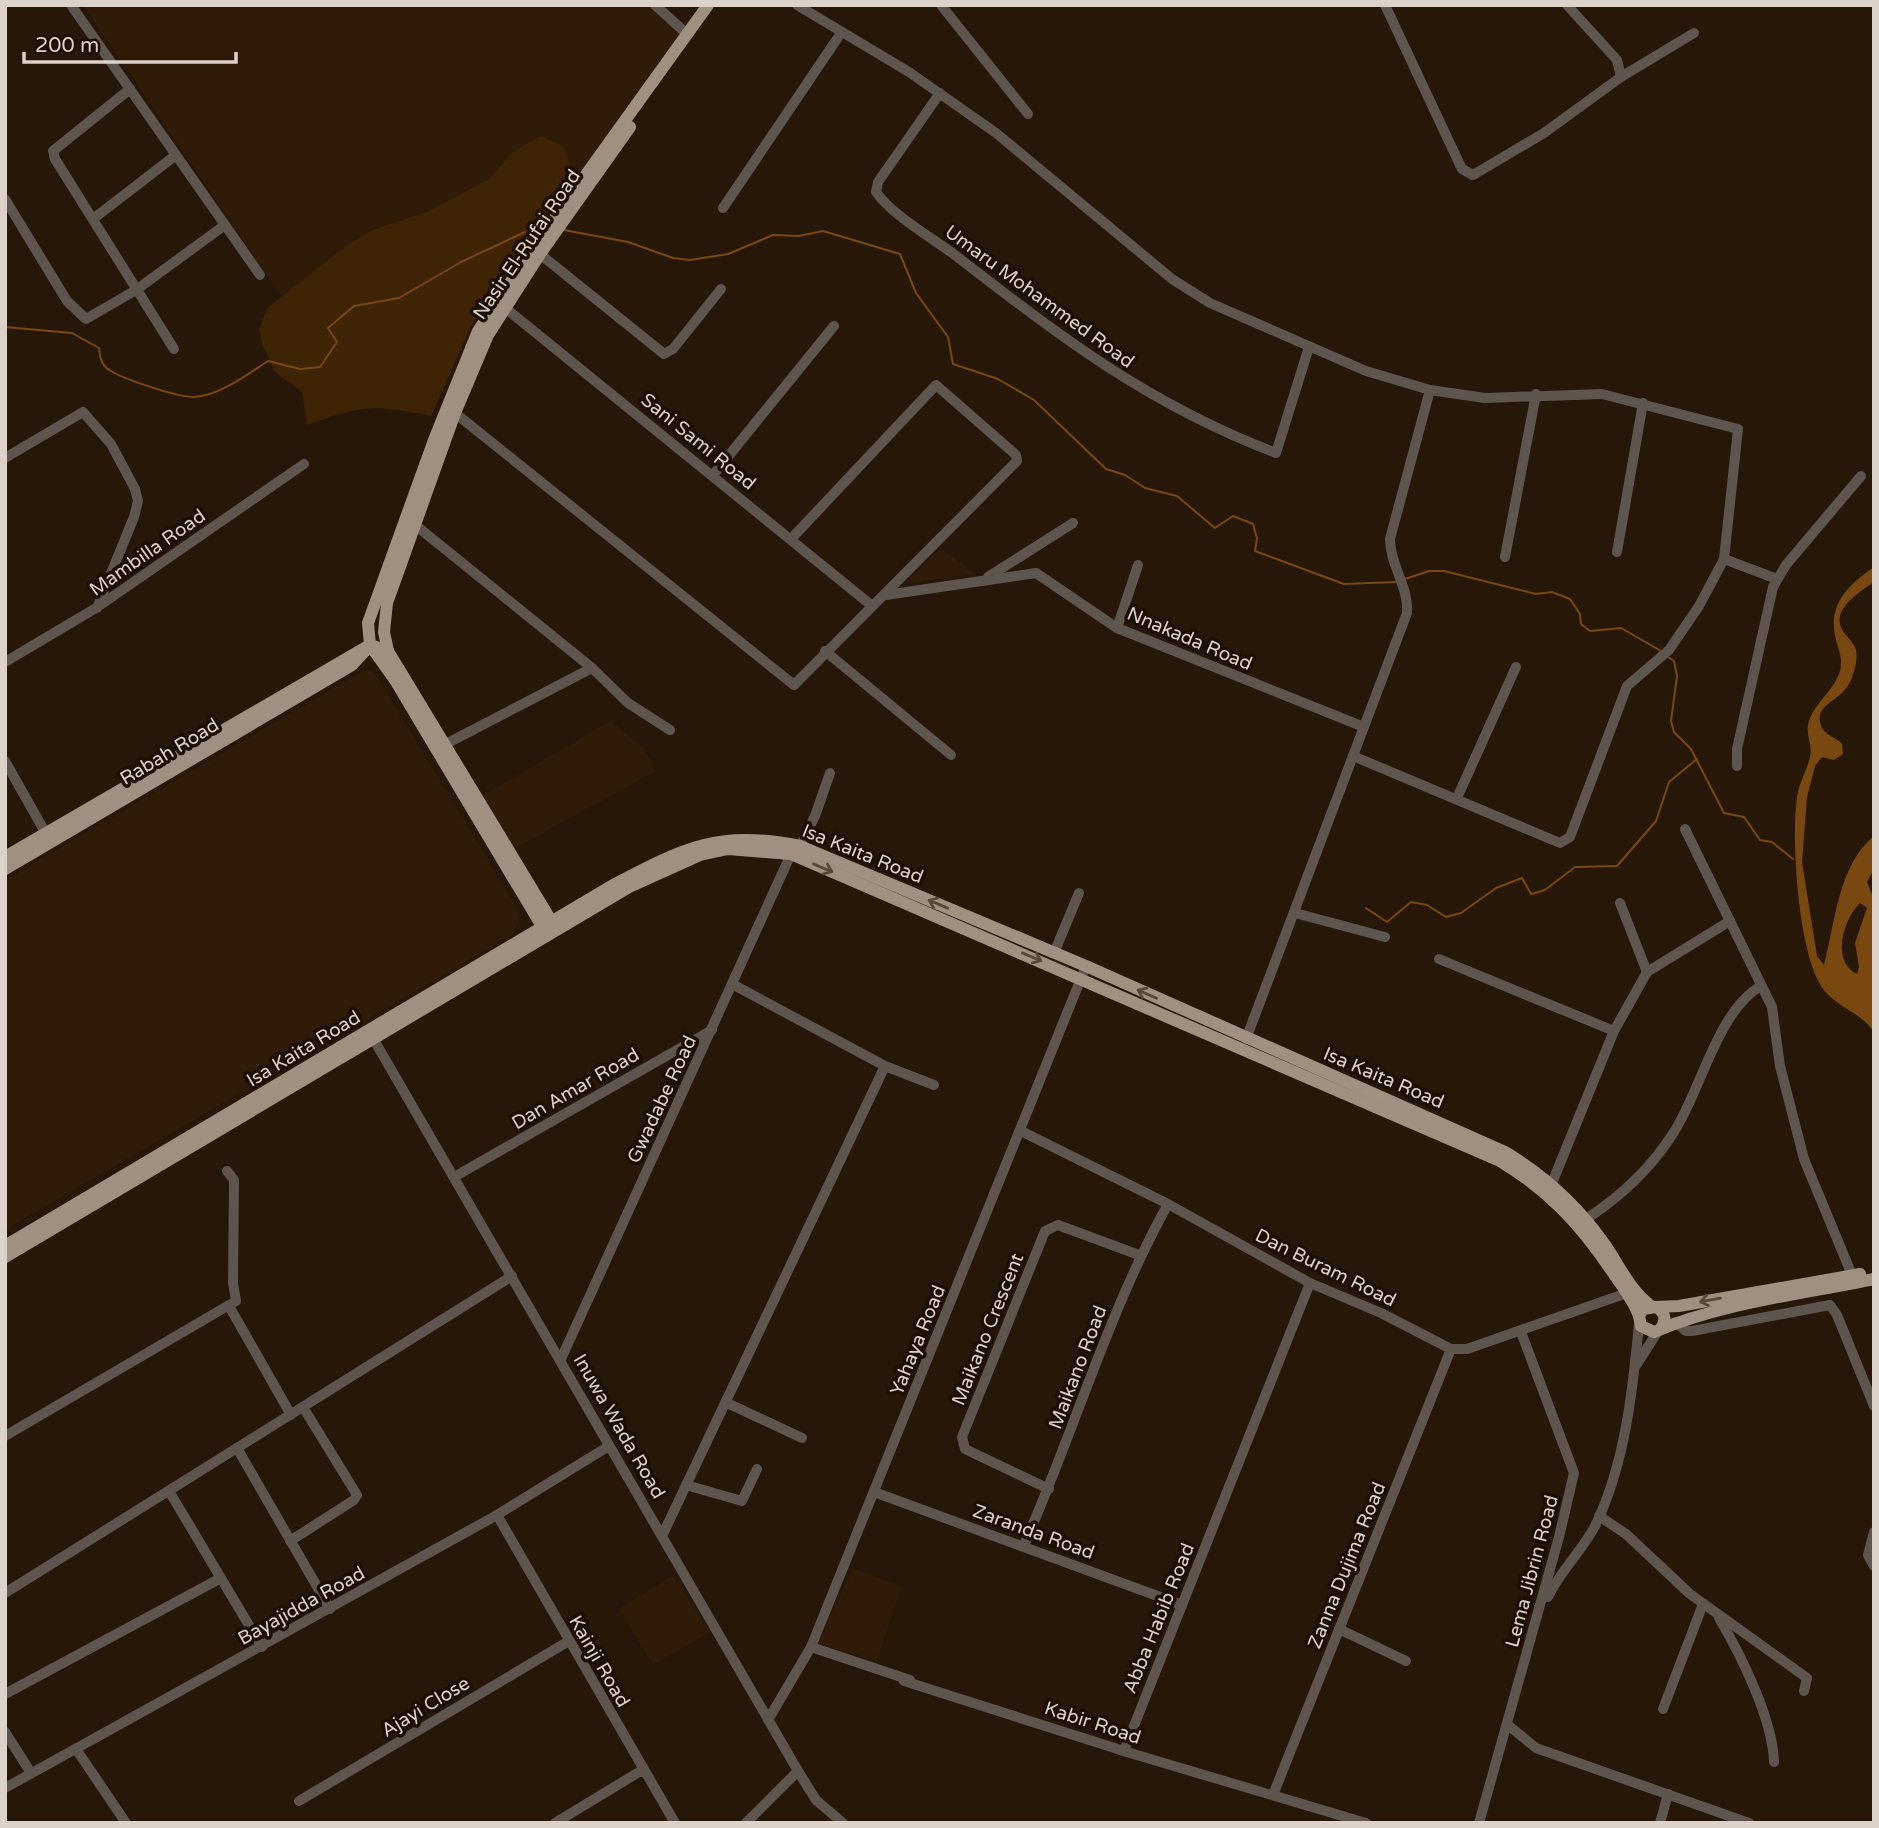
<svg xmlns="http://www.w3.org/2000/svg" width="1879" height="1828" viewBox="0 0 1879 1828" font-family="'Varela Round',sans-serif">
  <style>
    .built { fill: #2f1b08 }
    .green { fill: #3e2305 }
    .water { fill: #794811; fill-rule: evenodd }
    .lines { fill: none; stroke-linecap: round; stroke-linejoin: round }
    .stream { stroke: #794811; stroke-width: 2 }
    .minor { stroke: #5d554e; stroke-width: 10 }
    .major { stroke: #a09081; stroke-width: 12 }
    .oneway { stroke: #57483c }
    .labels { text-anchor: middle; stroke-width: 7; stroke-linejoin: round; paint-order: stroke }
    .street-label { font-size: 19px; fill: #dcd2c9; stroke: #1c0e03 }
  </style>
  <rect width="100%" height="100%" fill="#261709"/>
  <g class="built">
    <polygon points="83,5 652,5 683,33 546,222 508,237 309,337"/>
    <polygon points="941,548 976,574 904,584"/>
    <polygon points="363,671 374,671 521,915 514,934 5,1230 5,880"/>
    <polygon points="610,721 644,748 656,771 512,850 482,796"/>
    <polygon points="853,1568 901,1587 877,1661 818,1644"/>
    <polygon points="673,1575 710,1632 653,1665 619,1609"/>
  </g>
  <path class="green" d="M540,136L562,145L572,167L568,181L513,269L472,324L431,416C373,404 363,405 307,425L302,392L275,372L262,343L259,329L267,308L347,245L372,230L429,211L489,179L513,152Z"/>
  <path class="water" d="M1874,567V582C1861,591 1833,608 1841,627C1844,636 1854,641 1856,650C1858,658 1855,669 1852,677C1845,701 1816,702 1820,722C1822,735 1835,736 1842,744L1843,754L1834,760L1822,757L1815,766L1807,797L1802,862L1817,956L1824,965C1835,924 1838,865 1874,836V869L1867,882L1874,900V1032C1859,1010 1833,1007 1820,984C1798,947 1791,839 1797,797C1799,783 1807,770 1810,757C1813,746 1806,736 1808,725C1812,704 1834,692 1840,671C1843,660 1839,651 1836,640C1827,605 1847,586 1874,567ZM1860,903L1867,908L1855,943L1859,967L1857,974C1831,962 1843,919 1860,903Z"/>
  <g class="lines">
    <g class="stream">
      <polyline points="564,230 628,242 673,258 690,260 728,254 773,235 799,236 823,231 900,254 916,293 948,337 953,364 998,379 1034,400 1106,469 1125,475 1145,488 1177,496 1215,528 1233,516 1253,524 1257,538 1255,551 1344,584 1397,582"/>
      <path d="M5,327L72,333L99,348C100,357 101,366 111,371C126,380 177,397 194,397C219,396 248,374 268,361L300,369L320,367L337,342L328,328L354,306L399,298L461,262L525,232"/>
      <polyline points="1405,579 1429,571 1444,571 1536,594 1552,592 1570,599 1580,614 1581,624 1590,631 1621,628 1661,651"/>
      <polyline points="1668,657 1674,661 1677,676 1671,721 1674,732 1691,749 1724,813 1744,817 1760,840 1772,842 1793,859"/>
      <polyline points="1366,908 1387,922 1411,902 1427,905 1446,917 1461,913 1496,888 1522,878 1531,894 1545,890 1575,867 1617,866 1656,821 1669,782 1697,759"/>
    </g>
    <g class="minor">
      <polyline points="71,5 260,275"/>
      <polyline points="655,5 687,34"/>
      <polyline points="797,5 909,72 996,133 1172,279 1210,303 1366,371 1430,390 1485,398 1602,394 1738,429 1724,559 1699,606 1669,650 1627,686 1570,837 1560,843 1353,756"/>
      <polyline points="941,5 1028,114"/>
      <polyline points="1385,5 1462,169 1473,175 1544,133 1621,77 1617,60 1567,5"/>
      <polyline points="1621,77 1694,33"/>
      <polyline points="130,89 53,151 55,159 174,349"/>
      <path d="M940,93L878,182L876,192C892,215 932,238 955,255C1062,338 1148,404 1276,453L1309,347"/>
      <polyline points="5,199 67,301 86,319 136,290 225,225"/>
      <polyline points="723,208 841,33"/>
      <polyline points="93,219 176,155"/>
      <polyline points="540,254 664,354 673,349 721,289"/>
      <polyline points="504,307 871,605"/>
      <polyline points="455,413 794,685 1017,461 1016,455 936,385 791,539"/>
      <polyline points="5,458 83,412 111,444 135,489 138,501 134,517 97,608"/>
      <polyline points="713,475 834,326"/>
      <polyline points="414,524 592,668 628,703 670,730"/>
      <polyline points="1617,552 1643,403"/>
      <polyline points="1505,557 1536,394"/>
      <polyline points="1724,559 1777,579"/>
      <polyline points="988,577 1073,523"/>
      <polyline points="886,595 1036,573 1117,628 1364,727"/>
      <polyline points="1117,628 1138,565"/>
      <polyline points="825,651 951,755"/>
      <polyline points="5,662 96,608 304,464"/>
      <polyline points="440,747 592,668"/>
      <polyline points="5,761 49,839"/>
      <polyline points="1737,766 1737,749 1773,587 1786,565 1861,476"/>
      <polyline points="1457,798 1516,667"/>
      <polyline points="1685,829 1772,1007 1780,1066 1804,1159 1852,1275"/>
      <polyline points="800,846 815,816 830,773"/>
      <polyline points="1620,903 1647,972"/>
      <polyline points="1295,913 1385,937"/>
      <polyline points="1054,953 1079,893"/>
      <polyline points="1439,959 1614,1031"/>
      <polyline points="732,984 885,1066 934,1085"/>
      <path d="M1246,1039L1407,613C1409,587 1390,565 1390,539L1430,390"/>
      <polyline points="374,1040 798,1771 816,1800 843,1823"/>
      <polyline points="1021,1131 1168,1204 1310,1283 1381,1313 1451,1349 1467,1349 1627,1293"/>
      <polyline points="454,1177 712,1030"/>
      <polyline points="1552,1183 1614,1031 1647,972 1730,921"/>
      <path d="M1586,1219C1620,1197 1652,1167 1674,1132C1701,1090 1718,1010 1761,986"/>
      <polyline points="229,1306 291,1415"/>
      <polyline points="1675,1322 1686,1331 1692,1331 1830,1305 1837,1315 1874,1406"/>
      <polyline points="561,1359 791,854"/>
      <polyline points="1637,1364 1658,1331"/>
      <polyline points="727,1403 802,1438"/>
      <polyline points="5,1436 236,1301 233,1283 234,1180 227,1171"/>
      <polyline points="237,1448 330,1609"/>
      <polyline points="686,1485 742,1501 757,1469"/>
      <polyline points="1049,1489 965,1449 962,1437 1045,1231 1058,1225 1139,1255"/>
      <polyline points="169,1491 262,1647"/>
      <polyline points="874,1492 1182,1605"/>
      <polyline points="497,1515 675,1823"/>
      <polyline points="1599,1516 1626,1534 1690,1594 1807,1678 1804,1691"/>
      <polyline points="1874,1532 1868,1555 1874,1566"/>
      <polyline points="662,1536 885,1066"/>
      <polyline points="290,1541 354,1500 357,1495 303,1407"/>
      <path d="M1024,1545C1074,1432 1108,1312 1168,1204"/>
      <polyline points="5,1593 512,1276"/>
      <path d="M1548,1597C1560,1571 1582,1551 1595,1526C1625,1465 1633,1389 1639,1323"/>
      <path d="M1719,1618C1741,1655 1773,1720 1774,1762"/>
      <polyline points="1339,1629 1406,1661"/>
      <polyline points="811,1647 910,1680"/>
      <polyline points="904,1681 1124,1751 1310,1283"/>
      <polyline points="5,1694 221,1578"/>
      <polyline points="1663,1709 1703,1604"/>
      <polyline points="768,1720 811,1647 1086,966"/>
      <polyline points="1508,1725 1536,1748 1749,1823"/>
      <polyline points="5,1732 31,1773"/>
      <polyline points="76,1749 126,1823"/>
      <polyline points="1120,1750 1366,1823"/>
      <polyline points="5,1788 497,1515 609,1446"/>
      <polyline points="1273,1795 1451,1349"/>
      <polyline points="299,1801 569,1641"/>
      <polyline points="555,1823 639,1772 644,1772"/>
      <polyline points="746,1823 798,1771"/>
      <polyline points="1479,1823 1559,1537 1574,1473 1521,1332"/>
      <polyline points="1660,1823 1668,1794"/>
    </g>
    <g class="major">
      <polyline points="388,651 384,632 387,603 455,413 488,335 540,254 630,127"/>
      <polyline points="5,857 370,645 388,651 555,927"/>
      <polyline points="5,869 352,665 366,650"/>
      <polyline points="546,933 395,680 370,645 368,623 434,440 478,331 534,247 708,5"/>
      <path d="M5,1246L615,884C686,847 719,830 800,846L1086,966L1505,1152C1545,1176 1576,1204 1603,1242C1619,1264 1629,1290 1651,1306"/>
      <path d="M5,1257L629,887L700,855L728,849L791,854L1500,1161C1548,1190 1580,1224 1611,1270C1621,1285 1633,1299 1639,1316"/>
      <polyline points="1656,1307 1679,1306 1860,1274"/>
      <path d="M1661,1328C1667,1320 1665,1312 1656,1307L1643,1309L1639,1316L1641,1326L1654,1332C1722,1303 1801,1294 1874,1279"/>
    </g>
  </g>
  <defs><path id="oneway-shaft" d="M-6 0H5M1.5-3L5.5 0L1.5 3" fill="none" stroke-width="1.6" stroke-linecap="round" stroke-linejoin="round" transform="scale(1.75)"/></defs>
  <g class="oneway">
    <use href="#oneway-shaft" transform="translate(823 868) rotate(23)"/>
    <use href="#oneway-shaft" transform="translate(938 904) rotate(-157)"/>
    <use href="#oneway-shaft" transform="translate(1032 957) rotate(23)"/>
    <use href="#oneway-shaft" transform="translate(1147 994) rotate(-156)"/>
    <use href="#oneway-shaft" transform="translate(1710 1300) rotate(170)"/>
  </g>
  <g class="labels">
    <g class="street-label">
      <text transform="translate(526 244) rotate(-56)" y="7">Nasir El-Rufai Road</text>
      <text transform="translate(1040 296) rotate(36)" y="7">Umaru Mohammed Road</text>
      <text transform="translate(699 441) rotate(39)" y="7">Sani Sami Road</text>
      <text transform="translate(147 552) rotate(-35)" y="7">Mambilla Road</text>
      <text transform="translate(1190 638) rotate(23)" y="7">Nnakada Road</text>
      <text transform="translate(169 751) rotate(-31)" y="7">Rabah Road</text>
      <text transform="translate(863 853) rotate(22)" y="7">Isa Kaita Road</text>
      <text transform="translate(303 1048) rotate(-31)" y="7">Isa Kaita Road</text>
      <text transform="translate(1384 1077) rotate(23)" y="7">Isa Kaita Road</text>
      <text transform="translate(575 1088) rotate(-30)" y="7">Dan Amar Road</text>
      <text transform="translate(661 1099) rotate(-65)" y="7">Gwadabe Road</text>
      <text transform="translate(1326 1267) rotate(26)" y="7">Dan Buram Road</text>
      <text transform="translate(987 1329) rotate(-68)" y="7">Maikano Crescent</text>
      <text transform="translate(917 1340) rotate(-68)" y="7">Yahaya Road</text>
      <text transform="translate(1077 1367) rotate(-69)" y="7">Maikano Road</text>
      <text transform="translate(620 1426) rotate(60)" y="7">Inuwa Wada Road</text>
      <text transform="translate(1034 1531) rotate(20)" y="7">Zaranda Road</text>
      <text transform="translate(1346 1565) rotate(-68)" y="7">Zanna Dujima Road</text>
      <text transform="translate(1531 1571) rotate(-75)" y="7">Lema Jibrin Road</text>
      <text transform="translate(301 1605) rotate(-29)" y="7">Bayajidda Road</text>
      <text transform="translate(1158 1618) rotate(-68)" y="7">Abba Habib Road</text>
      <text transform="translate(600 1661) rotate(60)" y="7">Kainji Road</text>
      <text transform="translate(425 1706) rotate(-31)" y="7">Ajayi Close</text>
      <text transform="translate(1093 1722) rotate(18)" y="7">Kabir Road</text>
    </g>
  </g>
  <rect width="1879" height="1828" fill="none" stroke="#dcd2c9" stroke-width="14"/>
  <path d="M24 52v10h212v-10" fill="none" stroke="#dcd2c9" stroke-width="3.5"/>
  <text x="35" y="52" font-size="21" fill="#dcd2c9" stroke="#1c0e03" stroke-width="5" paint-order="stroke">200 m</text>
</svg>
